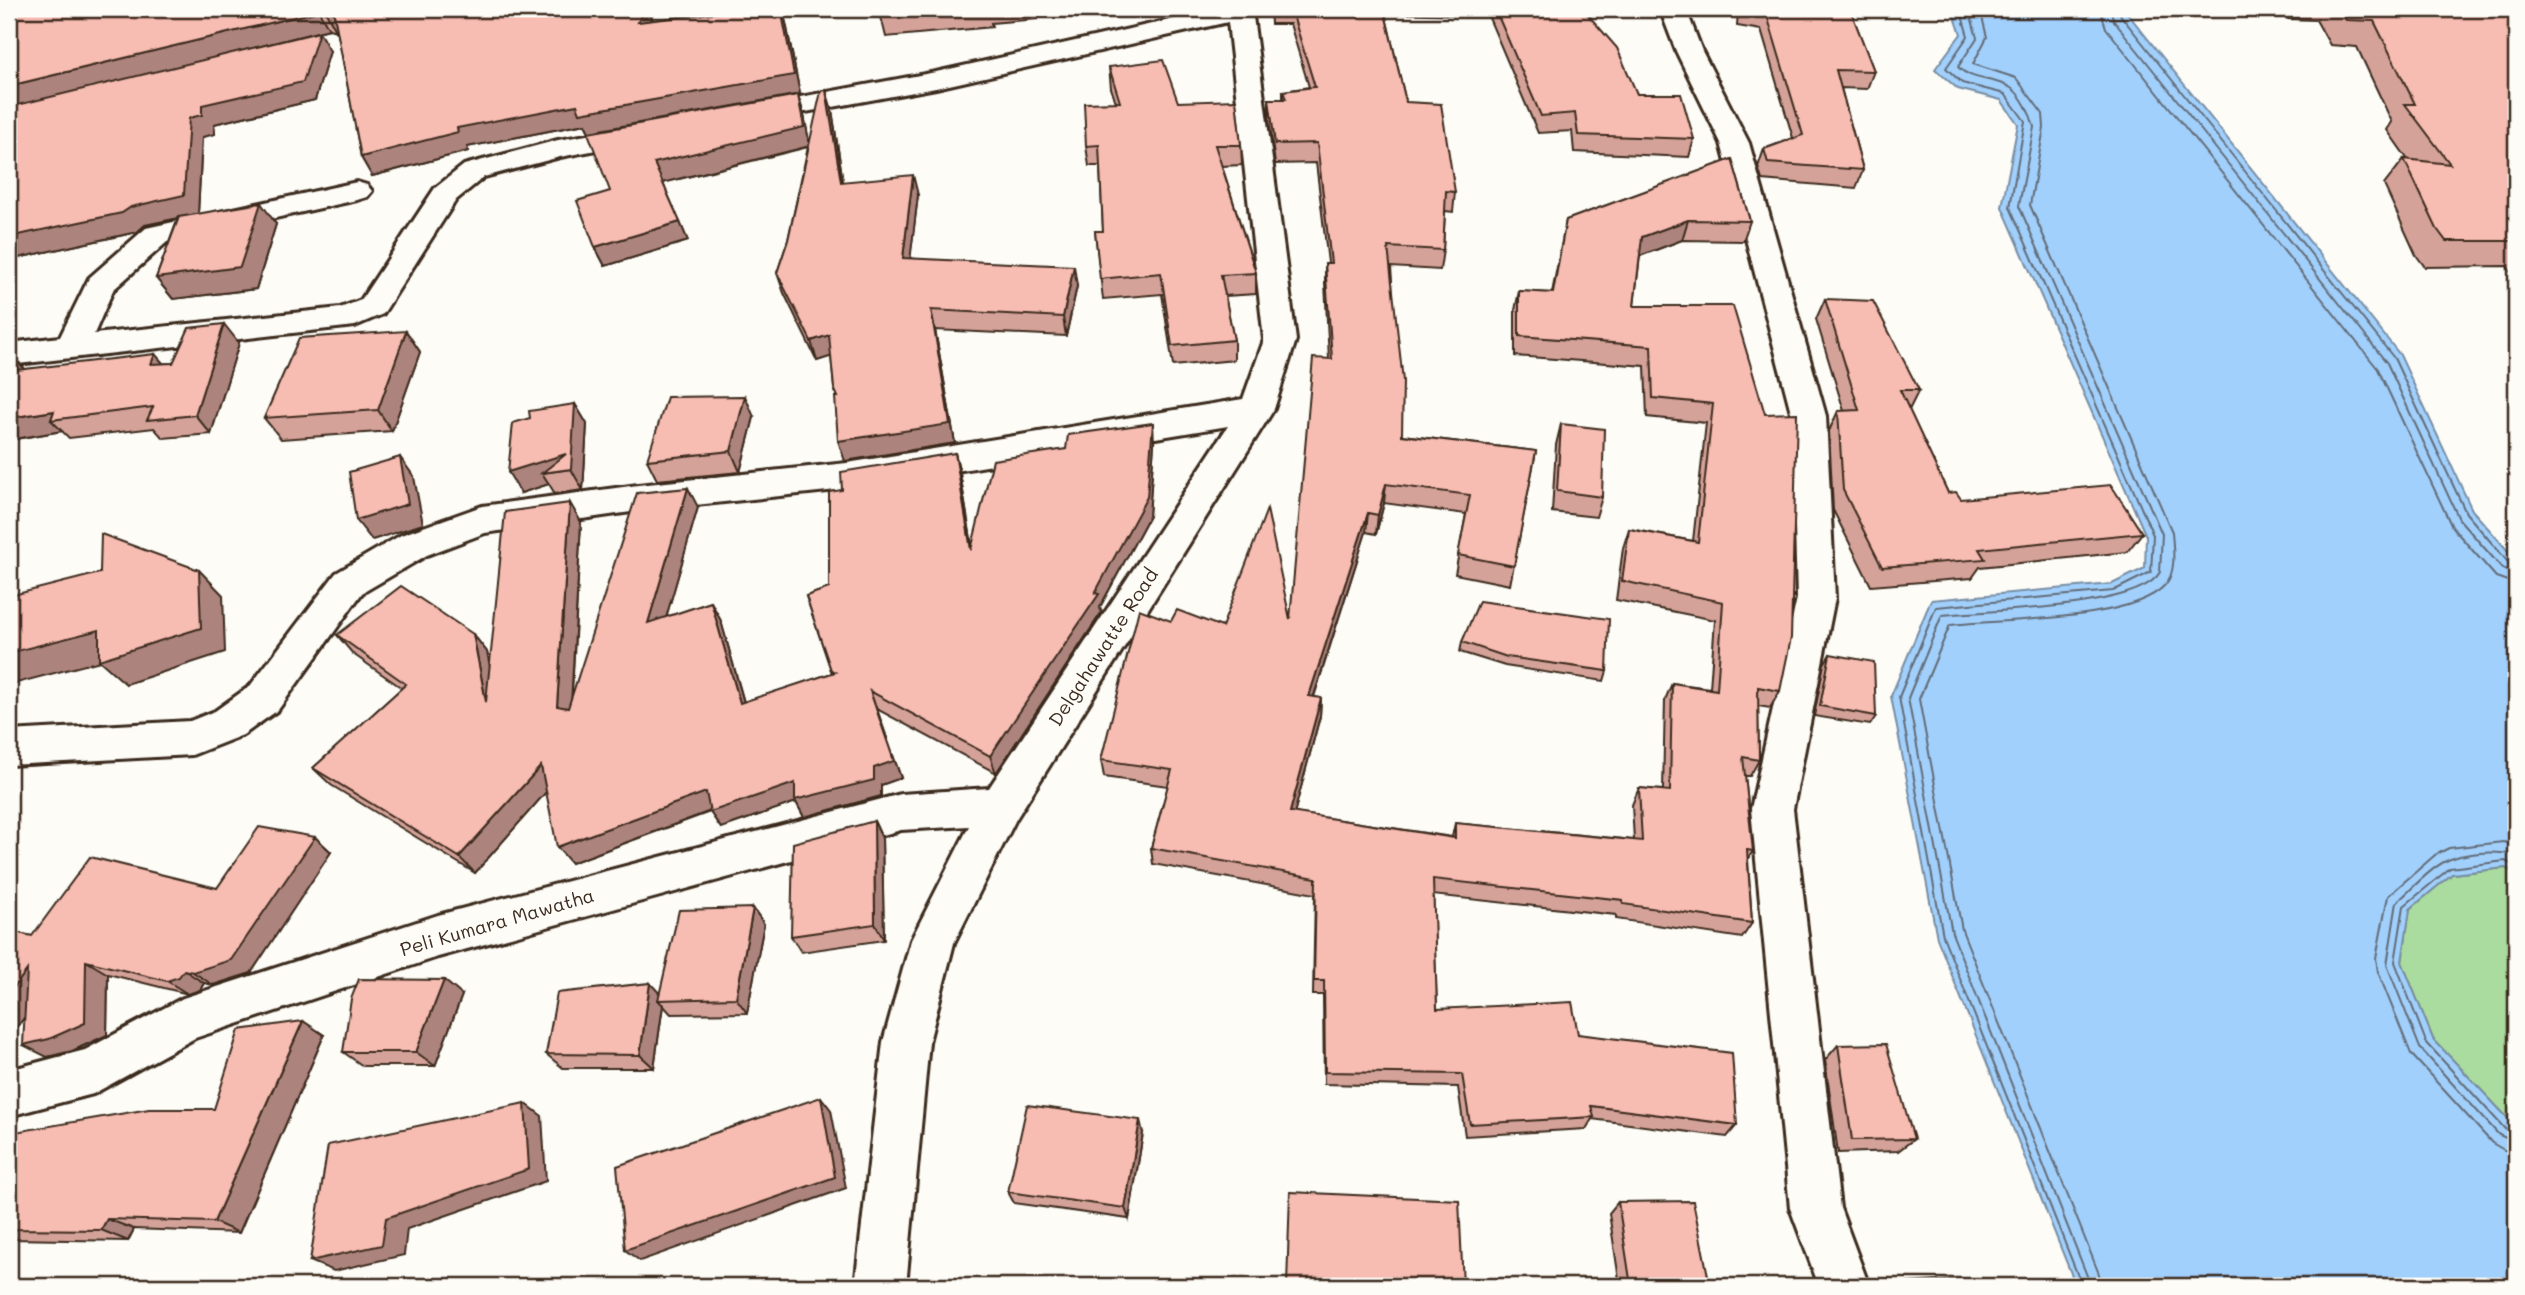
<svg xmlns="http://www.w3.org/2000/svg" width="2525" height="1295" viewBox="0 0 2525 1295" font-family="Mali,sans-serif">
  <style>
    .green { fill: #a9dc9e; stroke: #72835e; stroke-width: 2 }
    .water { fill: #a1d0fd; stroke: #788ea4; stroke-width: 2 }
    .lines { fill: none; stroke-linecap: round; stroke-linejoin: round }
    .shore { stroke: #646c77; stroke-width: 2 }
    .minor-casing { stroke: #3b2a1e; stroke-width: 6 }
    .minor { fill: #fdfcf7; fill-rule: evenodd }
    .wall { fill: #d4a299; stroke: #3b2a1e; stroke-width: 2 }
    .shaded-wall { fill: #ad847d; stroke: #3b2a1e; stroke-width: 2 }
    .building { fill: #f7bcb2; stroke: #3b2a1e; stroke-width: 2 }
    .labels { text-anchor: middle; stroke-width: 6; stroke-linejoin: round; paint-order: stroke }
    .street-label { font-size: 19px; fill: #3b2a1e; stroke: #fdfcf7 }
  </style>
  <rect width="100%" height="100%" fill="#fdfcf7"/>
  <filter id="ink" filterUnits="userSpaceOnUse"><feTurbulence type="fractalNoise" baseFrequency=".0143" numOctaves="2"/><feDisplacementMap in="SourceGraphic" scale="14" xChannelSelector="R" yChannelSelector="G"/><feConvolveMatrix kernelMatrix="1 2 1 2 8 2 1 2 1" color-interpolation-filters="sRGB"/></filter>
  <g filter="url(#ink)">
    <polygon class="green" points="2506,868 2516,873 2516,1127 2433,1039 2402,962 2410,909 2452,874"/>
    <polygon class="water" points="1952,9 2124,9 2400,355 2472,510 2516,560 2516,873 2505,868 2452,874 2410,909 2402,962 2433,1039 2516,1127 2516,1286 2076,1286 1937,938 1891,696 1931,600 2112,584 2145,568 2146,536 2002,207 2018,124 2001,100 1958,89 1935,69 1961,34"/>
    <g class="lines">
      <g class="shore">
        <polyline points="1960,9 1968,36 1946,68 1962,83 2005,94 2025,121 2010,207 2153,535 2151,572 2113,591 1936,607 1899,697 1943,936 2082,1286"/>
        <path d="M1969,9L1977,38L1958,67C1973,82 1994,77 2011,88C2022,95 2031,115 2034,127L2019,206L2162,534L2160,572C2140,610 1985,610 1942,615L1908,698L1952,933L2091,1286"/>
        <path d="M1980,9L1987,37L1973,64L2016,78L2043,114L2044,128L2030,205L2172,532C2173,548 2177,572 2165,585C2131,622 2001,619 1950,625L1919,699L1962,930L2099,1274L2101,1286"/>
        <polyline points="2100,9 2106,28 2378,369 2452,527 2496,577 2516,584"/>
        <polyline points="2110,9 2114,21 2387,363 2459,519 2502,568 2516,573"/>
        <polyline points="2119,9 2121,16 2394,358 2466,513 2508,562 2516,564"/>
        <polyline points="2516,844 2503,842 2449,848 2435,855 2388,896 2376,958 2378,972 2411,1054 2492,1143 2504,1150 2516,1152"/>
        <path d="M2516,856C2496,850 2463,852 2444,862C2427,871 2412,889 2397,902L2387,965L2420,1048L2499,1135L2516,1142"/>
        <polyline points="2516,866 2505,861 2450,868 2404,906 2395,962 2426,1042 2505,1129 2516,1133"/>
      </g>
      <defs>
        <g id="minor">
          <polygon points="1219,9 1252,9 1296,340 1274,409 1016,819 954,943 929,1042 906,1286 855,1286 883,1042 911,940 969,826 901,830 438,957 195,1038 93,1094 9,1116 9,1070 85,1050 183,998 438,915 901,794 989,788 1228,426 847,489 638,511 485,533 427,555 362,593 278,710 243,735 192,755 9,765 9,731 190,721 215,711 250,686 336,573 401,535 482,506 638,485 847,463 1243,399 1264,340 1228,22 936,88 751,122 741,120 737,114 741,108 751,106 936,72"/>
          <polygon points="1660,9 1686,9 1702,51 1749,143 1826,416 1835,598 1793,809 1840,1208 1869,1286 1819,1286 1790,1208 1751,809 1797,598 1792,416 1721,143 1676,51"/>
          <polygon points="644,125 654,127 658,133 654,139 560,157 484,177 456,200 383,314 355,326 9,365 9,343 60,337 89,278 146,228 357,182 367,185 372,191 367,197 357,200 167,242 113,290 94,334 340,308 361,300 435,188 464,165 558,140"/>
        </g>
      </defs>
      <use href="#minor" class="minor-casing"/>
      <use href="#minor" class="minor"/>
    </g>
    <g class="wall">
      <polygon points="9,9 648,9 653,20 782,9 786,23 800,94 589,132 585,124 467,147 468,151 372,176 361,157 337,29 336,31 329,29 281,41 330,51 315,100 214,124 215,134 202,137 198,214 276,224 256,289 173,299 156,278 178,218 145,225 137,232 13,259 13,340 9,342"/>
      <polygon points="881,9 1036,9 1038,19 991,23 992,27 886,37 881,17"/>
      <polygon points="1270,9 1467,9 1466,15 1385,13 1406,102 1455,192 1453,212 1445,211 1443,250 1440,270 1391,267 1402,435 1536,451 1510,585 1455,574 1466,514 1384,503 1376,534 1366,532 1314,697 1321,698 1320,716 1294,813 1452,837 1455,823 1634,840 1632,805 1639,788 1663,790 1665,700 1672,683 1710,688 1715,620 1616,600 1623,548 1629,529 1693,541 1706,423 1647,417 1645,366 1515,356 1515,310 1519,291 1552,293 1566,220 1732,159 1750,221 1743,241 1682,240 1640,256 1634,306 1733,306 1780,691 1770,708 1758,706 1759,760 1750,776 1745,776 1753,851 1748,859 1752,923 1742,938 1616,919 1616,915 1433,895 1437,1009 1578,1034 1737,1125 1727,1137 1592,1119 1586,1129 1465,1136 1458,1087 1324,1084 1323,995 1313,995 1315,894 1153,864 1151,848 1168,786 1104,777 1101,760 1171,621 1222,627 1290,619 1329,359 1325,283 1325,263 1328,263 1316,163 1275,164 1269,119 1269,99 1283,99 1283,91 1309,87 1290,24 1271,24"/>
      <polygon points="1487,9 1583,9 1637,94 1694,139 1689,157 1574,152 1572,131 1538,133 1489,18"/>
      <polygon points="1738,9 1850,9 1874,71 1867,89 1841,88 1863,170 1856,188 1762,180 1758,167 1764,149 1793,138 1761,30 1737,26"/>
      <polygon points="2282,9 2516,9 2516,281 2507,266 2425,267 2416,255 2384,185 2404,159 2408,160 2387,130 2392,122 2357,47 2330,45 2316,20 2288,19"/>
      <polygon points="1109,67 1178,102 1241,145 1242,165 1222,166 1256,273 1256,294 1225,296 1234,340 1234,360 1173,366 1162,294 1103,299 1095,231 1103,231 1100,166 1089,166 1086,146 1116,102 1111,88"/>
      <polygon points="798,95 804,115 809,142 832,110 843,182 918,195 910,258 1077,286 1066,336 935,330 955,443 845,461 837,397 834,388 831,356 817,361 784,293 777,273 788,240 808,147 663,183 688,241 605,266 595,247 610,191"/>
      <polygon points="1825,299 1919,390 1909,410 1948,493 1961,499 2142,533 2127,552 1980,567 1972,578 1871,586 1833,510 1829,431 1838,411 1844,411 1816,319"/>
      <polygon points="406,331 420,352 392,431 281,439 264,418"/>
      <polygon points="239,343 211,434 163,438 154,428 69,438 62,431 9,440 9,362 11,364 19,363 25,369 173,363"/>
      <polygon points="575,404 587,424 583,490 555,494 549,484 521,493"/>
      <polygon points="754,417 740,472 657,480 647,460"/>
      <polygon points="1561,424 1602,497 1596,517 1552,512 1556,445"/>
      <polygon points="1154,443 1149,516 1100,607 1101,613 996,773 877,709 901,778 881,785 881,796 804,817 796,802 721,828 710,812 571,863 546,792 475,873 331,785 313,768 402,688 353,654 337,635 473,634 487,652 490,667 581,522 572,694 698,507 666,617 711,602 721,621 744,702 832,673 806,596 829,588 842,490 955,453 960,473 972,546"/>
      <polygon points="1462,642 1607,671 1604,681 1505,666 1460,652"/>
      <polygon points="1830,654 1876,716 1870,725 1814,716 1824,664"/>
      <polygon points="874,821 882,838 884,940 801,952 791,936"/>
      <polygon points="315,837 331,852 251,973 213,985 204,983 200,990 188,994 108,974 107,1035 72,1051 47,1057 25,1017 9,1038 9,931 32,936 217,888"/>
      <polygon points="753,908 764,924 747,1013 671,1014 663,1005 654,1068 563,1068 546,1054 659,993"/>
      <polygon points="462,995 435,1066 363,1066 343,1052"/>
      <polygon points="303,1021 324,1035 239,1233 134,1229 128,1241 9,1239 9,1133 214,1109"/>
      <polygon points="1838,1045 1914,1139 1898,1151 1838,1153 1825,1060"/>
      <polygon points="1143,1133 1129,1219 1014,1203 1008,1192"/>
      <polygon points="1618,1202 1710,1286 1620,1286 1609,1213"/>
    </g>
    <g class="shaded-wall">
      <polygon points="327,9 338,9 341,15 336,31 326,12"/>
      <polygon points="644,9 648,9 653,22 638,22"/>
      <polygon points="782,9 786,23 800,94 589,132 585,124 467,147 468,151 372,176 361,157 457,128"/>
      <polygon points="319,11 329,29 9,109 9,86"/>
      <polygon points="319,32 330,51 315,100 214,124 215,134 202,137 198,214 145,225 137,232 13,259 13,340 9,342 9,237 189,118 202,105"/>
      <polygon points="826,90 832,110 846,202 841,182"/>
      <polygon points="798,95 804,115 810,146 662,183 654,163"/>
      <polygon points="913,175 918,195 908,278 903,258"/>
      <polygon points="261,203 276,224 256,289 173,299 156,278"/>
      <polygon points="1688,220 1682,240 1637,257 1642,237"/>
      <polygon points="680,222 688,241 605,266 595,247"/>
      <polygon points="1074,266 1077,286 1066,336 1063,317"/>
      <polygon points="931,310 935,330 955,443 845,461 838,441"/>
      <polygon points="224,324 239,343 211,434 195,415"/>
      <polygon points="406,331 420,352 392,431 378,410"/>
      <polygon points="829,335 836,355 817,361 811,341"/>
      <polygon points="155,354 171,372 151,364"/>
      <polygon points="19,363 37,382 16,370"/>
      <polygon points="745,396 754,417 740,472 731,451"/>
      <polygon points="575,404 587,424 583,490 571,469 542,473 549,484 521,493 508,472"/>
      <polygon points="54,411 51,420 62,431 9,440 9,418"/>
      <polygon points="1153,423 1154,443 1149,516 1100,607 1101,613 996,773 990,756 1095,593"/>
      <polygon points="955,453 960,473 976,569 971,550"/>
      <polygon points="400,457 414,477 423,524 372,540 356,520"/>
      <polygon points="1386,484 1384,503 1376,534 1378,515"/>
      <polygon points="688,488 698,507 659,642 648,623"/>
      <polygon points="570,503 581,522 570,723 557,706"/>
      <polygon points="1368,513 1366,532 1308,714 1309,696"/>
      <polygon points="199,570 223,595 225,652 126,684 100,661 9,685 9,653"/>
      <polygon points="711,602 721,621 749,721 740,703"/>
      <polygon points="473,634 487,652 501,720 486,702"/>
      <polygon points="870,691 901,778 881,785 881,796 804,817 796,802 721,828 710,812"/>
      <polygon points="1321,698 1320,716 1290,829 1290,812"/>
      <polygon points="541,766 554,783 475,873 459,857"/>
      <polygon points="706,792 716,809 571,863 557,847"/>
      <polygon points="874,821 882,838 884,940 875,924"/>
      <polygon points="315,837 331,852 251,973 213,985 193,972"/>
      <polygon points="753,908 764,924 747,1013 736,998"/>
      <polygon points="86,961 108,974 107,1035 72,1051 47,1057 23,1045"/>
      <polygon points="27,970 50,983 9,1038 9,994"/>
      <polygon points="184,970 204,983 200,990 188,994 167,981"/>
      <polygon points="444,980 462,995 435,1066 416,1052"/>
      <polygon points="650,983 664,998 658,1000 663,1005 654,1068 640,1055"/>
      <polygon points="303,1021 324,1035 239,1233 214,1222"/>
      <polygon points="821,1097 831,1110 846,1188 640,1261 625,1250"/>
      <polygon points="525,1103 542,1116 546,1181 407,1229 404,1255 334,1271 310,1261 386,1218"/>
      <polygon points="1140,1120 1143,1133 1129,1219 1125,1208"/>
      <polygon points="107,1219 134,1229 128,1241 101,1230"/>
    </g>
    <g class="building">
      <polygon points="9,9 327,9 326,12 319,11 9,86"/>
      <polygon points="333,9 644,9 638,22 746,9 781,9 794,75 580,113 577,105 457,128 458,132 361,157"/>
      <polygon points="881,9 978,9 881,17"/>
      <polygon points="1291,9 1384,9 1406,102 1441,104 1455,192 1446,191 1443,250 1388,247 1403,381 1402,435 1536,451 1514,566 1458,555 1470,495 1386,484 1378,515 1368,513 1309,696 1321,698 1290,812 1455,838 1455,823 1642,841 1639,788 1670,791 1672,683 1717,690 1723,602 1622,581 1629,529 1698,542 1713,404 1653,398 1651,346 1519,336 1519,291 1553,293 1566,220 1732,159 1750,221 1688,220 1642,237 1634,306 1733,306 1765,414 1797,413 1791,638 1780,691 1758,687 1759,760 1743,757 1753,851 1747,850 1752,923 1623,904 1623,900 1433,879 1437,1009 1572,1002 1578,1034 1732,1053 1737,1125 1591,1106 1594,1117 1470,1124 1462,1074 1325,1072 1324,981 1314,981 1316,878 1151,848 1172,770 1101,760 1139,609 1171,621 1177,610 1222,627 1267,509 1290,619 1313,358 1332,359 1325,263 1331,263 1317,143 1275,144 1269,99 1286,99 1283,91 1315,87"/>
      <polygon points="1495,9 1583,9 1617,48 1637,94 1681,94 1694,139 1578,135 1575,113 1541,116"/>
      <polygon points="1742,9 1850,9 1874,71 1836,70 1863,170 1768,163 1764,149 1803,135 1766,12"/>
      <polygon points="2340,9 2516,9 2516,241 2446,241 2437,229 2404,159 2450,164 2405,104 2415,104 2374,21 2346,20"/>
      <polygon points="319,32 303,82 202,105 202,115 189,118 184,195 131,207 122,213 9,237 9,107"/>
      <polygon points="1163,60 1178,102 1236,100 1241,145 1215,145 1256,273 1221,275 1234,340 1172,346 1161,273 1100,279 1095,231 1103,231 1099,145 1086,146 1084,103 1120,102 1109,67"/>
      <polygon points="826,90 841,182 913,175 903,258 1074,266 1063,317 931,310 950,424 838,441 835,397 838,397 834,388 829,335 811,341 777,273 788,240 821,91"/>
      <polygon points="798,95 804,127 654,163 680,222 595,247 577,201 610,191 588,133"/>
      <polygon points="261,203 240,267 156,278 179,217"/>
      <polygon points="1825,299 1873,301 1919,390 1900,390 1948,493 1956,492 1961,499 2111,485 2142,533 1979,549 1985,559 1882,567 1843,490 1838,411 1859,410"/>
      <polygon points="224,324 195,415 147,420 153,407 51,420 54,411 9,418 9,365 19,363 16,370 155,354 151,364 173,363 189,328"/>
      <polygon points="406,331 378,410 264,418 299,338"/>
      <polygon points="745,396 731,451 647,460 667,397"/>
      <polygon points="575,404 571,469 542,473 566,454 508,472 513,423 530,418 529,411"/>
      <polygon points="1153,423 1147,497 1095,593 1099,594 990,756 870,691 894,761 874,768 874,780 795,800 795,783 710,812 706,792 557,847 541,766 459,857 313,768 406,684 337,635 401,586 473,634 486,702 505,512 570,503 557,706 568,708 637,493 688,488 648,623 711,602 740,703 835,672 831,670 806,596 829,588 829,492 842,490 841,472 955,453 971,550 993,460 1066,449 1068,435"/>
      <polygon points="1561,424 1604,429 1602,497 1557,491"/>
      <polygon points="400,457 408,504 356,520 349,472"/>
      <polygon points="101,534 199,570 201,628 99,660 99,630 9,653 9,596 100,573"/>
      <polygon points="1479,601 1609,619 1607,671 1507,657 1462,642"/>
      <polygon points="1830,654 1874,662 1876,716 1820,706"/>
      <polygon points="874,821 875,924 791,936 793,843"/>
      <polygon points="259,827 315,837 231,960 193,972 184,970 179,977 167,981 86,961 85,1023 49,1039 23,1045 27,970 9,994 9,931 32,936 90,857 217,888"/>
      <polygon points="753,908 736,998 658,1000 679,910"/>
      <polygon points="359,979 444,980 416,1052 343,1052 351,999"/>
      <polygon points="650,983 640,1055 546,1054 557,993"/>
      <polygon points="303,1021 214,1222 107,1219 101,1230 9,1229 9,1133 149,1109 214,1109 239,1030"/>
      <polygon points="1886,1044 1914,1139 1852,1140 1838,1045"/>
      <polygon points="821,1097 835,1177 625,1250 617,1166"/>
      <polygon points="525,1103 529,1169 386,1218 382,1245 310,1261 328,1145"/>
      <polygon points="1027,1105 1140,1120 1125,1208 1008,1192"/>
      <polygon points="1290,1192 1459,1200 1463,1286 1287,1286"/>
      <polygon points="1693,1201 1710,1286 1631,1286 1618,1202"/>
      <polygon points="1970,1279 1972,1286 1908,1286 1907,1283"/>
    </g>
  </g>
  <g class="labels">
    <g class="street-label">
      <text transform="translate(1103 647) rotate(-57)" y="7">Delgahawatte Road</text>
      <text transform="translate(497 922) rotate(-16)" y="7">Peli Kumara Mawatha</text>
    </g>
  </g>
  <rect width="2525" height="1295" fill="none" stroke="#fdfcf7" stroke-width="35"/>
  <rect x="18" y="18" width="2490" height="1260" fill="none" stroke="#3b2a1e" stroke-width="2.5" filter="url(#ink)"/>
</svg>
